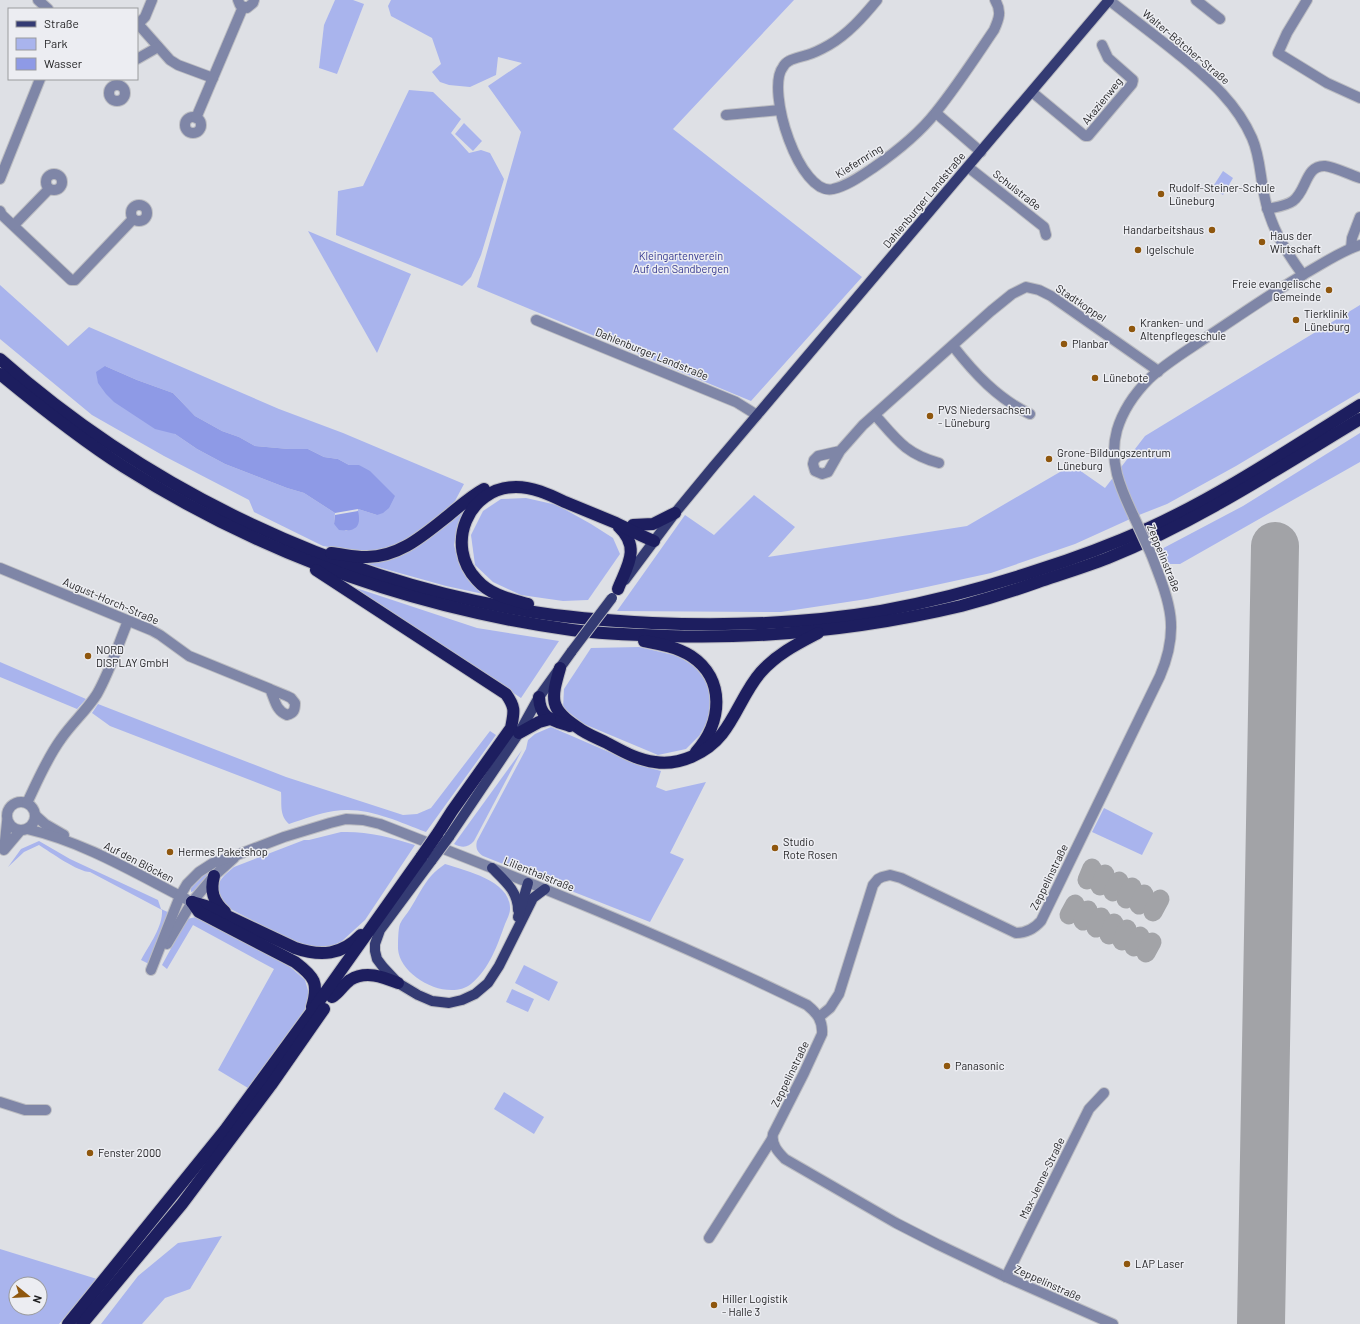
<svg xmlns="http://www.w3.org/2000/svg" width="1360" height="1324" viewBox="0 0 1360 1324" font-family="Barlow,sans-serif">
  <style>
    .green { fill: #a9b4ed; fill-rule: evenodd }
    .water { fill: #8e9ae6 }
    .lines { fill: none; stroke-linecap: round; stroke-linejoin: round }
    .taxiway { stroke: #a2a3a7; stroke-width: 19 }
    .runway { stroke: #a2a3a7; stroke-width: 48 }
    .minor-casing { stroke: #bcbdc2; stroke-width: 12 }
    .major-casing { stroke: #bcbdc2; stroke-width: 12 }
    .highway-casing { stroke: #bcbdc2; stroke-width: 14 }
    .minor { stroke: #7f86a7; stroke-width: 10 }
    .major { stroke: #343b73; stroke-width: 10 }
    .highway { stroke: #1d1e5f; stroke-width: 12 }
    .minor-bridge-casing { stroke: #bcbdc2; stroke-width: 12; stroke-linecap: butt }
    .major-bridge-casing { stroke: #bcbdc2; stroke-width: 12; stroke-linecap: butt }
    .highway-bridge-casing { stroke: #bcbdc2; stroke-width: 14; stroke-linecap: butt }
    .minor-bridge { stroke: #7f86a7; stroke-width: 10 }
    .major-bridge { stroke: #343b73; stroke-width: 10 }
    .highway-bridge { stroke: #1d1e5f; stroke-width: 12 }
    .poi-dot { fill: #8f570e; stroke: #ecedf2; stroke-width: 1.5 }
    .labels { text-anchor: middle; stroke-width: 3; stroke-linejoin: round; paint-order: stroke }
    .street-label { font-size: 11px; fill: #1f1f21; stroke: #ecedf2 }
    .poi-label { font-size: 11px; fill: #1f1f21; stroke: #ecedf2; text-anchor: start }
    .park-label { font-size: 11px; fill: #353990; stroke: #ecedf2 }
  </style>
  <rect width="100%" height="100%" fill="#dee0e5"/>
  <g class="green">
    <polygon points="335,0 353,0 364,4 337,74 319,68 324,25"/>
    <polygon points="391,0 794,0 673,129 862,277 751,401 477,287 521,132 488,86 522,63 498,57 496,75 470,87 449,85 440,82 432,72 441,64 432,38 391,16 388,6"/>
    <polygon points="409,90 433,92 461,119 451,133 469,153 481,150 490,153 504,179 481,255 471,277 462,286 336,235 338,191 363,186"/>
    <polygon points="464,123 482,141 473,151 455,134"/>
    <polygon points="1223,171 1233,178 1223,195 1212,188"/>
    <polygon points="308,231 411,274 377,353"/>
    <path d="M0,285L68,346L89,327L279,409L343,433L464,484L455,501L433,522L396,546L365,553L323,546L254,512L249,500L164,456L92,415L0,339ZM105,366L137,380L173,393L195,416L222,431L239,437L255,446L289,449H308L324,457L338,459L349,465H359L377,515L358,509L356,527L346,531L334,524L335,513L304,493L287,488L225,464L197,449L175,434Z"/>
    <polygon points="1360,305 1360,392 1236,466 1167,504 1139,515 1075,544 991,573 922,588 867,599 781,612 617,611 685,515 714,535 754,495 795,527 768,557 967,526 1072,465 1105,488 1145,436"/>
    <polygon points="1360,433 1360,462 1180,564 1162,564 1156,552 1243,506"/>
    <polygon points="526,498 557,505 591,524 613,538 620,554 588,600 563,601 521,595 493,582 475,565 471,535 483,511 501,499"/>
    <polygon points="465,508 458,525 454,545 459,564 468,578 488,595 446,586 360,562 398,556 421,544"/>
    <polygon points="353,587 477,628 559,641 521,698"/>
    <polygon points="639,647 678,656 695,667 706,681 712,701 708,721 699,736 686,749 658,755 584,724 563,708 564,689 591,648"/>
    <polygon points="0,662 86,699 77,709 0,677"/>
    <path d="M98,704L286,777L403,815L417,814L431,808L490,731L496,735L426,832C396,821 367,806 334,811C319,813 304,819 289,824C279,815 282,804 281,792L110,726L92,713Z"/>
    <path d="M551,727L639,765L661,771L656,787L666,791L706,782L670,853L684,859L650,922L483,856C478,853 475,848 477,841L526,749L528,740L535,734Z"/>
    <path d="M522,750L474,841C468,848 462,848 454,844Z"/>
    <polygon points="1104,808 1153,833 1142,855 1092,832"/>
    <path d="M341,832C366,831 391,837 415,845L365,920L341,942L331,946L320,948L296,943L225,906C211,888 218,880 234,867L304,840H309Z"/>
    <path d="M39,841L70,859L158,900L161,909L172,914L149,964L141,960C149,945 163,927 162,910L90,872C78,872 50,852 39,845L24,852L8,867L21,849Z"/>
    <polygon points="229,860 197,890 191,892 191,886 207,870"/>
    <path d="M445,864C467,871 511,881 510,909C510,914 507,919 505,924C497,946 490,968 471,984C448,1002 400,977 398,949C398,943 398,929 400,924C402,919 407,914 410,909C417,898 423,885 431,876C435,871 441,867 445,864Z"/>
    <polygon points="196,917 207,920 289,966 305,980 311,1001 248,1088 218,1070 274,969 193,925 167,969 162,965 187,919"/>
    <polygon points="524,965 558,982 549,1001 515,983"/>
    <polygon points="512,989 534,999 528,1012 506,1002"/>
    <polygon points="504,1092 544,1117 534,1134 494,1109"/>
    <polygon points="222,1236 190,1289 165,1298 142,1324 101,1324 138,1276 178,1243"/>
    <path d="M0,1249L97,1279L59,1324H0ZM16,1284H40V1308H16Z"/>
  </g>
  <g class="water">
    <polygon points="105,366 137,380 173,393 195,416 222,431 239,437 255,446 289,449 308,449 324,457 338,459 349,465 359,465 370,471 395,496 389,508 383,513 377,515 358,509 335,513 304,493 287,488 225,464 197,449 175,434 155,429 114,402 106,394 98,383 96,372"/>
    <path d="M358,511C362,528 354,532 339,530L334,524L335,515Z"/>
  </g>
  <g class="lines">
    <g class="taxiway">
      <polyline points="1087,880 1092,868"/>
      <polyline points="1100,886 1105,874"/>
      <polyline points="1113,892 1119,881"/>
      <polyline points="1126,899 1132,887"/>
      <polyline points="1139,905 1144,894"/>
      <polyline points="1153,912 1160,899"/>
      <polyline points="1069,915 1075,904"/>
      <polyline points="1083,921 1088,910"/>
      <polyline points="1096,928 1101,917"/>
      <polyline points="1109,935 1114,923"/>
      <polyline points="1122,941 1127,929"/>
      <polyline points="1134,947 1140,936"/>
      <polyline points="1146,953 1152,942"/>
    </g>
    <polyline class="runway" points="1261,1324 1275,546"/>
    <defs>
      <g id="minor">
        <polyline points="38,0 48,9"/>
        <polyline points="238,0 240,5 247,8 253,3 254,0"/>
        <path d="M877,0C863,17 848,34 829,45C822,49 814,53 807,55C801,57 794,58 789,61C787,62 784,65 783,67C765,90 800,197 833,189C847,186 861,176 873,168C896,152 919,134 936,112C957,86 975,58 994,30C999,19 1002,11 995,0"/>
        <path d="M1109,0C1134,20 1159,38 1183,58C1211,81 1237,104 1252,138C1260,156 1260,175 1264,194C1270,226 1284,249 1303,275"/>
        <polyline points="1196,0 1220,19"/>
        <polyline points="1307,0 1287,33 1278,53 1327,83 1360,98"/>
        <polyline points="137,25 145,17 152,0"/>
        <polyline points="139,25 170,60 178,65 213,78"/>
        <polyline points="137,59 158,47"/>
        <circle cx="117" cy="93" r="8"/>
        <polyline points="1032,92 1085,136 1088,136 1132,84 1133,80 1108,58 1102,45"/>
        <polyline points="936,113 981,152"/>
        <polyline points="726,115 780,110"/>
        <circle cx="193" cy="125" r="8"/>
        <polyline points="196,118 243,7"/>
        <polyline points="968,167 1044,227 1046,235"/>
        <circle cx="54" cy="182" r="8"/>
        <polyline points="0,179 40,79"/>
        <circle cx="139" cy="213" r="8"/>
        <path d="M1267,209C1276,207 1286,206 1293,201C1307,191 1305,165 1325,166C1335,167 1350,175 1360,178"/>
        <polyline points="0,211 2,215 71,280 75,280 133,219"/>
        <polyline points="14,225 49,189"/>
        <polyline points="1351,248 1352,238 1360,217"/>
        <polyline points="536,320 736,402 757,415"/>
        <path d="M953,346C974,373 998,399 1030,414"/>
        <path d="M875,415C897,440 906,454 939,463"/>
        <polyline points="840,451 828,472 822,474 815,471 813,464 814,460 818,456 840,451 863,425 991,311 1012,294 1026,287 1039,290 1051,296 1154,368 1158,372"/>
        <path d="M1134,517C1121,489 1108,462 1117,430C1123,410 1134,394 1149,379C1167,362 1190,349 1210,335C1242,314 1273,292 1306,273C1324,263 1341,251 1360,245"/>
        <path d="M0,568L151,630L160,635L189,656L270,689C275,700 276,711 287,715C294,713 295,710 295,703L291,698L287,696L270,689"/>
        <circle cx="21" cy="816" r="14"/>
        <path d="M27,803C37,782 47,758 61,739C72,723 87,710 97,694C110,671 118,645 128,621"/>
        <polyline points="35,815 45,824 64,835"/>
        <polyline points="7,822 4,850 20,831"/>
        <path d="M27,829C84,842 135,873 186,899"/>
        <polyline points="167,944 192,902 214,876 234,858"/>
        <path d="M151,970L180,896L187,884L199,872L213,863L237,855L284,837L330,823L346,819L363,820L380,824C524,880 668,937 807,1005C817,1013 823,1021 822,1034L804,1073L773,1134C771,1144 778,1152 785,1159L896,1223L937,1244L1006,1277L1113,1324"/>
        <path d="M819,1017L830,1008L839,994L873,885L878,879L882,877L890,875L901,878L1016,933C1026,933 1034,929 1041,921L1160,676C1181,627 1169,601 1151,554"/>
        <polyline points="0,1102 25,1110 46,1110"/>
        <polyline points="709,1238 772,1139"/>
        <polyline points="1006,1277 1089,1109 1104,1093"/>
      </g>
      <g id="major">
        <polyline points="625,580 675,513 713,467 1109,0"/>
        <polyline points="449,837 519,733 539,697 572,651"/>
        <polyline points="432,860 380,930 375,944 375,951 377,959 383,967 398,983 418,995 432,1001 449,1003 462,1000 475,994 488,983 499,966 533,898 545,889"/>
        <path d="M492,868C504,880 518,891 518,910"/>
        <polyline points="518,917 528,883"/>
      </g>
      <g id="highway">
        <path d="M0,359C147,489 334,579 527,611C569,618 610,621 652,623C728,626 806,624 881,611C935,601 987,587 1038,570C1076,558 1113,544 1149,528C1223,494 1291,448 1360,405"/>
        <path d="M0,374C40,407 80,439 124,467C260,553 412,608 572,630C603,634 636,635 667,636C766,639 865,629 961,606C987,599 1013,591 1038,582C1062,574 1085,567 1108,558C1198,521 1277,469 1360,419"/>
        <polyline points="633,525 653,524 675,513"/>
        <path d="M331,553C342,554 354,557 365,557C399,558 425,534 449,515C460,506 471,496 484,489"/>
        <path d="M316,570L506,694C516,708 514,712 511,728L452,811L438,833"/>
        <path d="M618,589C627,566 641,548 619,527"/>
        <path d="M528,604C510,599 490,595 477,580C444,546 468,487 516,487C534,487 550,495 565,502C582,509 599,516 616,523C628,529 641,536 654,541"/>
        <path d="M644,641C660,644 677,647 691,656C726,679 722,723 696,752"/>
        <path d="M560,668C551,699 549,709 577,727C586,734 597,738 607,743C622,751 637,760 655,762C679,766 707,753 722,734C737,715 745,690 761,672C777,654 797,644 818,633"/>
        <path d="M539,697C540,719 552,720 570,726"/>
        <polyline points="519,733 539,722 550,719"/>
        <path d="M214,876C210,891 213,901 225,912"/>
        <path d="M192,902L206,906L295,948C321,957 342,955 361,935"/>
        <path d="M192,902L199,912L295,962C315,977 319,983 312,1007"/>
        <path d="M332,997C339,993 343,985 350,980C366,970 383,977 398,983"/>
        <polyline points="68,1324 225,1130 310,1014 422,856"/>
        <polyline points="82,1324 182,1204 271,1085 324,1009"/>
      </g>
    </defs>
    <use href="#minor" class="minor-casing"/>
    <use href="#major" class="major-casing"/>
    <use href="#highway" class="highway-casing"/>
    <use href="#minor" class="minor"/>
    <use href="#major" class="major"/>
    <use href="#highway" class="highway"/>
    <defs>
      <polyline id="minor-bridge" points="1134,517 1151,554"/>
      <g id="major-bridge">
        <polyline points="572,651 612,598"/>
        <polyline points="432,860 449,837"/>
      </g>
      <polyline id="highway-bridge" points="422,856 438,833"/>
    </defs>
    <use href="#minor-bridge" class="minor-bridge-casing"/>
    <use href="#major-bridge" class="major-bridge-casing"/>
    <use href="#highway-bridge" class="highway-bridge-casing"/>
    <use href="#minor-bridge" class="minor-bridge"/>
    <use href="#major-bridge" class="major-bridge"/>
    <use href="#highway-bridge" class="highway-bridge"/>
  </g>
  <g class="poi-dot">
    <circle cx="1161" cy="194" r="4"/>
    <circle cx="1212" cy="230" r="4"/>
    <circle cx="1262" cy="242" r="4"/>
    <circle cx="1138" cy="250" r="4"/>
    <circle cx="1329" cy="290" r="4"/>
    <circle cx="1296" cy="320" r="4"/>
    <circle cx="1132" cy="329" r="4"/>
    <circle cx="1064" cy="344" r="4"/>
    <circle cx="1095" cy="378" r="4"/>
    <circle cx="930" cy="416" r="4"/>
    <circle cx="1049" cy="459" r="4"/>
    <circle cx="88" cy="656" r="4"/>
    <circle cx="775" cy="848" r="4"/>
    <circle cx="170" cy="852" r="4"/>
    <circle cx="947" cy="1066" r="4"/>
    <circle cx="90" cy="1153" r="4"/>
    <circle cx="1127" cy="1264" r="4"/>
    <circle cx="714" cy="1305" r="4"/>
  </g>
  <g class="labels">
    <g class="street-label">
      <text transform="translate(1186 47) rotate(40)" y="4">Walter-Bötcher-Straße</text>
      <text transform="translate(1102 101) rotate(-51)" y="4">Akazienweg</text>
      <text transform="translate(859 161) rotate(-32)" y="4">Kiefernring</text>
      <text transform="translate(1017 190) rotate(38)" y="4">Schulstraße</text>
      <text transform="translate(924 200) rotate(-50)" y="4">Dahlenburger Landstraße</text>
      <text transform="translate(1081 303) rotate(34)" y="4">Stadtkoppel</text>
      <text transform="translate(652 354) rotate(22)" y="4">Dahlenburger Landstraße</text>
      <text transform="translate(1164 558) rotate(68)" y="4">Zeppelinstraße</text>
      <text transform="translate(111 601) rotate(23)" y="4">August-Horch-Straße</text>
      <text transform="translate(139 862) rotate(27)" y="4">Auf den Blöcken</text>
      <text transform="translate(539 874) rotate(22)" y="4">Lilienthalstraße</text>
      <text transform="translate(1049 877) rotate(-64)" y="4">Zeppelinstraße</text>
      <text transform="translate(790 1074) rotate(-64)" y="4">Zeppelinstraße</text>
      <text transform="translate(1042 1178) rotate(-64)" y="4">Max-Jenne-Straße</text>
      <text transform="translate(1048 1283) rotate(24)" y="4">Zeppelinstraße</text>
    </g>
    <g class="poi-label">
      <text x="1169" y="192">Rudolf-Steiner-Schule<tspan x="1169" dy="13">Lüneburg</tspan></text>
      <text x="1204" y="234" text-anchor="end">Handarbeitshaus</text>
      <text x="1270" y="240">Haus der<tspan x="1270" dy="13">Wirtschaft</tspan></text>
      <text x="1146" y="254">Igelschule</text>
      <text x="1321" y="288" text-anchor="end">Freie evangelische<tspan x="1321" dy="13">Gemeinde</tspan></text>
      <text x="1304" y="318">Tierklinik<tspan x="1304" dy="13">Lüneburg</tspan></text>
      <text x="1140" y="327">Kranken- und<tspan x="1140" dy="13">Altenpflegeschule</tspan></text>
      <text x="1072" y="348">Planbar</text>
      <text x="1103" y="382">Lünebote</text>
      <text x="938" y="414">PVS Niedersachsen<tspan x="938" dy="13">- Lüneburg</tspan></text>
      <text x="1057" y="457">Grone-Bildungszentrum<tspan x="1057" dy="13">Lüneburg</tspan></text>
      <text x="96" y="654">NORD<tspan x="96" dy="13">DISPLAY GmbH</tspan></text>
      <text x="783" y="846">Studio<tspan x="783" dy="13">Rote Rosen</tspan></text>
      <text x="178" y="856">Hermes Paketshop</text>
      <text x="955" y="1070">Panasonic</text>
      <text x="98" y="1157">Fenster 2000</text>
      <text x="1135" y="1268">LAP Laser</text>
      <text x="722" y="1303">Hiller Logistik<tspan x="722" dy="13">- Halle 3</tspan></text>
    </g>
    <g class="park-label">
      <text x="681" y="260">Kleingartenverein<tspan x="681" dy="13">Auf den Sandbergen</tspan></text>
    </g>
  </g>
  <rect x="8" y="8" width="130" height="72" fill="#ecedf2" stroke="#9a9b9e"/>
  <rect x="16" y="21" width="20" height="6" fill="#343b73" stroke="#9a9b9e"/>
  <text x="44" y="28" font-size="12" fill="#1f1f21">Straße</text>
  <rect x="16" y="38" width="20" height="12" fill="#a9b4ed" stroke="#9a9b9e"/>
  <text x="44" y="48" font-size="12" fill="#1f1f21">Park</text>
  <rect x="16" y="58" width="20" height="12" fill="#8e9ae6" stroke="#9a9b9e"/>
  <text x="44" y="68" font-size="12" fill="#1f1f21">Wasser</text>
  <g transform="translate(28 1296) rotate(108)"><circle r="19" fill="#ecedf2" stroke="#9a9b9e"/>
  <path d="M0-3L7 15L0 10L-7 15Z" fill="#8f570e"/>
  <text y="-6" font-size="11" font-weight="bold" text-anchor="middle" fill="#1f1f21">N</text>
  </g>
</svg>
